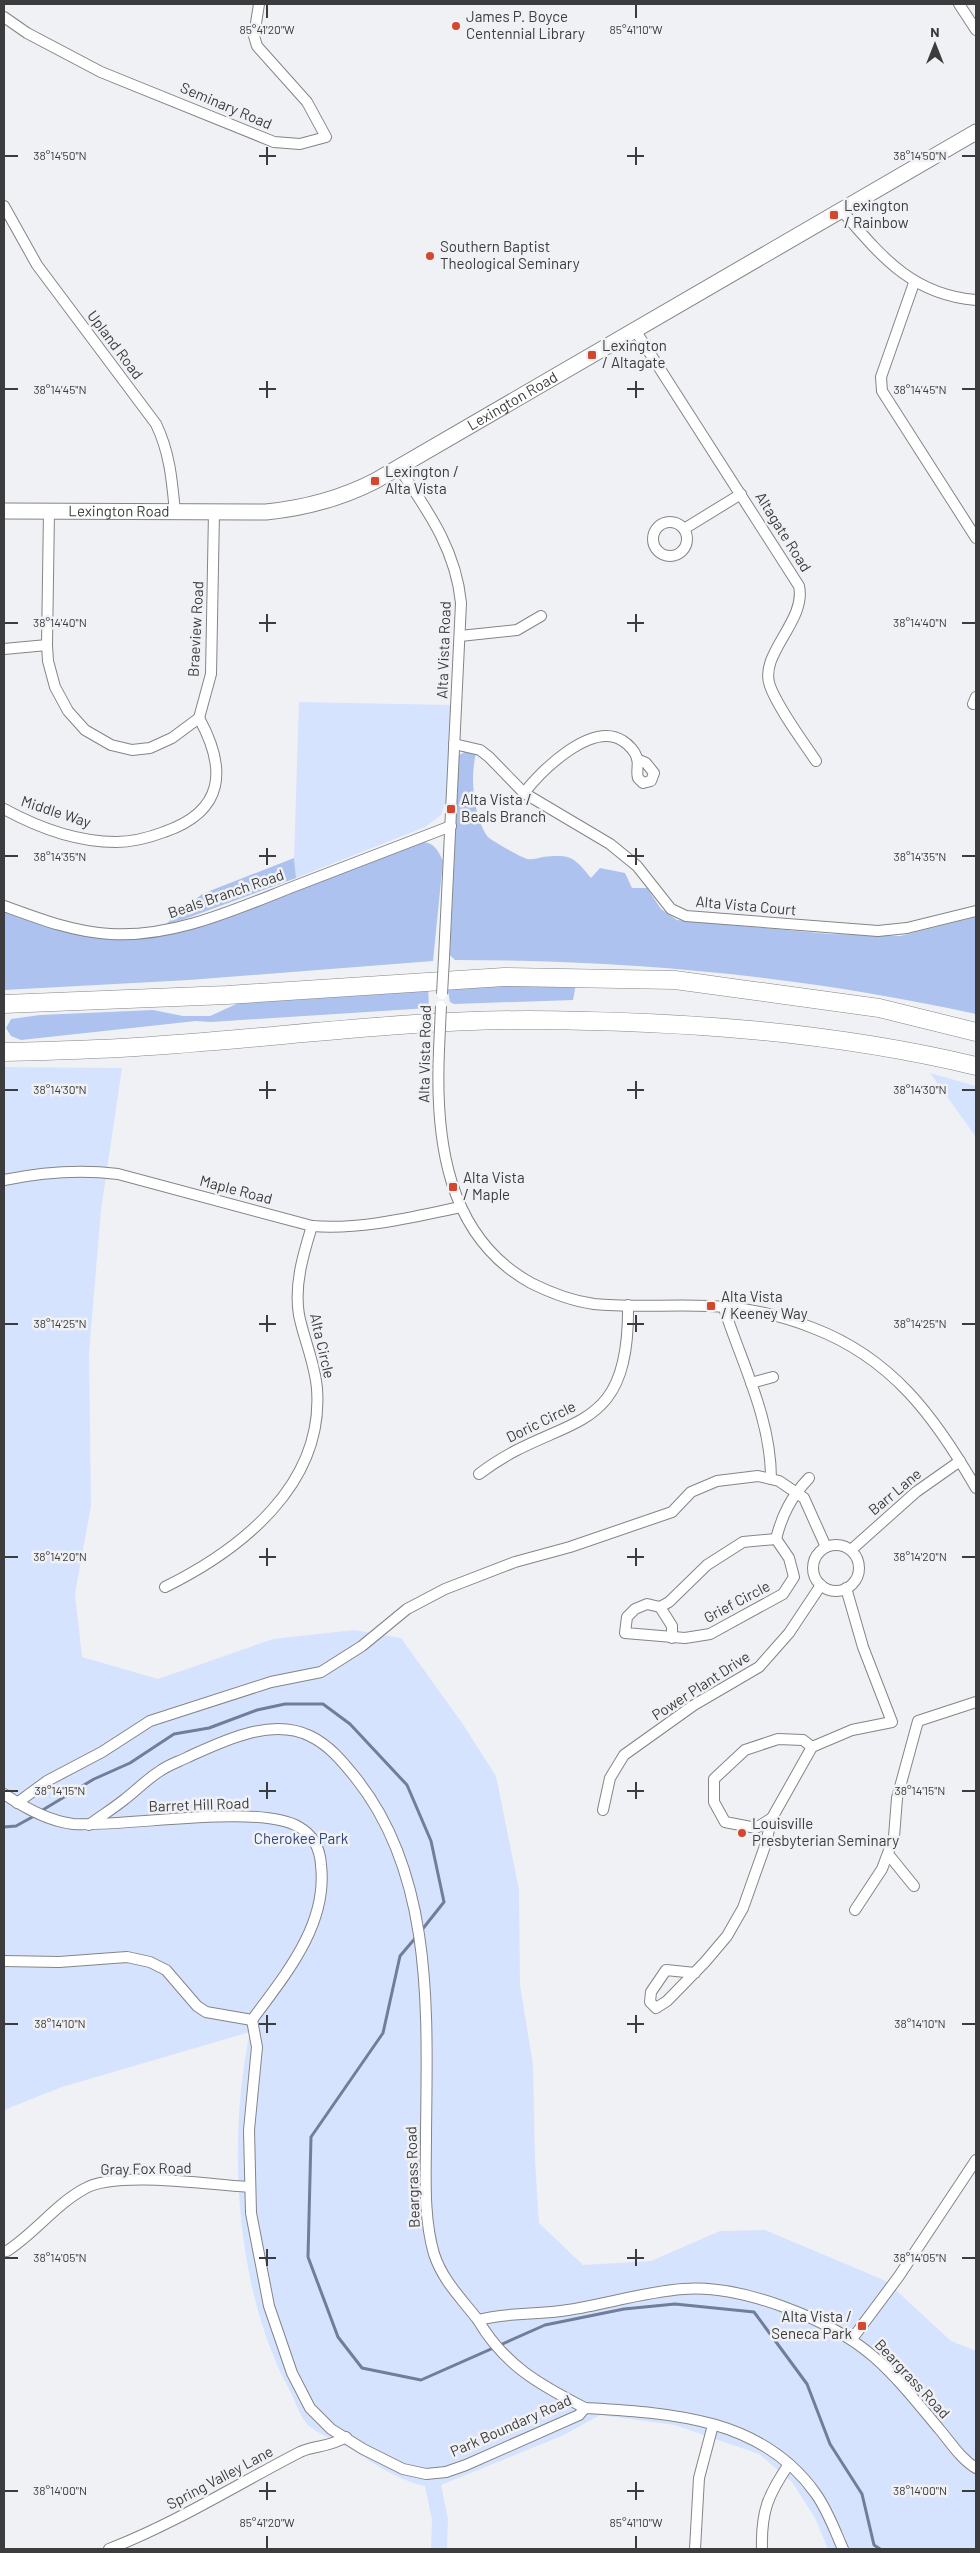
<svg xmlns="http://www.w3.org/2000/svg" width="980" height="2553" viewBox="0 0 980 2553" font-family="Barlow,sans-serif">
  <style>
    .green { fill: #d6e3fe }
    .forest { fill: #adc2ee }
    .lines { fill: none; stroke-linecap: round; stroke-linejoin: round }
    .stream { stroke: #707e9b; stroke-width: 3 }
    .street-casing { stroke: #838587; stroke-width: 12 }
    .primary-casing { stroke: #838587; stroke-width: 17 }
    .highway-casing { stroke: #838587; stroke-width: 19 }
    .street { stroke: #fff; stroke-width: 10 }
    .primary { stroke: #fff; stroke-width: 15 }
    .highway { stroke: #fff; stroke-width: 18 }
    .street-bridge-casing { stroke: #838587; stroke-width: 12; stroke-linecap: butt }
    .street-bridge { stroke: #fff; stroke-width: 10 }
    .ticks { fill: none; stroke: #3c3c3e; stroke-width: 2 }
    .poi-dot { fill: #d3482c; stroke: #f0f1f4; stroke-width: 2 }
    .labels { text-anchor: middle; stroke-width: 5; stroke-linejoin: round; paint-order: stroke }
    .poi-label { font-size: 15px; fill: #3c3c3e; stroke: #f0f1f4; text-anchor: start }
    .street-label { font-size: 15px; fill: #3c3c3e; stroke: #f0f1f4 }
    .park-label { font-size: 15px; fill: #30487e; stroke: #f0f1f4 }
    .ticks-label { font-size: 12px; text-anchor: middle; fill: #3c3c3e; stroke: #f0f1f4; stroke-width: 5; stroke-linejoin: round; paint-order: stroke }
  </style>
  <rect width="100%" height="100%" fill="#f0f1f4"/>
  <g class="green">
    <polygon points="299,702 451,705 446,800 441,815 425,827 296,878 294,858"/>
    <path d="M4,1067L122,1068L101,1210L89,1353L91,1506L75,1594L82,1657L158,1679L273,1639L354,1630L401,1638L462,1723L496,1776L519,1890L520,1985L533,2065L535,2160L539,2223L583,2265L651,2261L720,2231L765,2230L886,2281L951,2341L976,2351V2549H828L815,2518L792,2482L759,2454L675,2425L600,2415L564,2435L441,2485L448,2519L447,2549H431L432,2520L425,2486C395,2480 372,2461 345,2446C334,2439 318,2434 309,2426C300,2418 295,2400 289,2389C235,2289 227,2142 250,2032L62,2087L4,2110Z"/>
    <polygon points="930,1073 976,1086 976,1137"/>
  </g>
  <g class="forest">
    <path d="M465,752L476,753C470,778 473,814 487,836C490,840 521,857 527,859C532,860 538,858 543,857C571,854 574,857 591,878L600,868L625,873L632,888H647L661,909L677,920L830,934L900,936L976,917V1014C802,976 633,960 455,960L450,955L459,755Z"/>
    <path d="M421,842C434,842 438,850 443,861L433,961L189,980L4,990V911L78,934L144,938L182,932L243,912Z"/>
    <polygon points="294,858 296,878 182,920 166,924 202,894"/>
    <polygon points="576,984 573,1000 454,1004 450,1002 448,991 451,986"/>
    <polygon points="428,986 429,1008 211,1022 196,1021 21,1040 11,1036 6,1028 11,1019 40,1015 153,1010 183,1016 210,1016 243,1001"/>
  </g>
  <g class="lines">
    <g class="stream">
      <polyline points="41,1811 94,1779 130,1763 174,1734 209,1728 257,1710 285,1704 323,1704 350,1724 407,1785 431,1841 444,1902 421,1931"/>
      <polyline points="4,1827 16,1826 36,1815"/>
      <polyline points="417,1936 400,1956 383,2033 311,2137 308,2257 338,2337 362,2368 421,2380 545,2325 624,2309 675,2304 754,2312 807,2384 830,2444 862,2494 874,2545 880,2549"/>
    </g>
    <defs>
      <g id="street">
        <polyline points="959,4 976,30"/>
        <polyline points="4,17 27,33 101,72 274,142 300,144 326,137 307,102 257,46 254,36 259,4"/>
        <path d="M4,206L37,265L156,424C170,453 172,481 175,512"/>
        <path d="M842,211C881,256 912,295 976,300"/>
        <polyline points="914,283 881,377 882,391 976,538"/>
        <path d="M635,330L799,586C807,621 758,654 770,686C778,708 802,740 816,761"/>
        <path d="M399,468C428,511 456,550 461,603L444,958"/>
        <polyline points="49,511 47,645 48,661 55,687 68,711 85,730 111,745 132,750 150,748 172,738 199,718 211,674 214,512"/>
        <circle cx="670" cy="539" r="17"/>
        <polyline points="684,529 741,494"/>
        <polyline points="460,636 517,630 541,616"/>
        <polyline points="4,649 47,645"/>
        <polyline points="973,704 976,697"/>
        <polyline points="454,744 480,750 489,757 524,793 610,844 637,866 671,909 686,916 878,931 907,928 976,911"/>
        <path d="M524,793C541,771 592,720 623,741C628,744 636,752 637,759C639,764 636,772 638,778L643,783L651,781L654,773L646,763L637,759"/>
        <path d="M4,809C37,827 77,842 116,842C132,842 148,838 164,832C225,811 227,769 199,718"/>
        <path d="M4,906C37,918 73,932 110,934C174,938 236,909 295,886C347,866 399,846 451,826"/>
        <path d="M439,1050C435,1138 446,1236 531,1283C551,1293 572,1301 594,1304C632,1308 671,1304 709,1306C744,1307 780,1315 813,1328C892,1358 935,1417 976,1488"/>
        <path d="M4,1180C43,1172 78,1169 118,1174L312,1226C362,1230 412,1217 461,1207"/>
        <path d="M724,1308C742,1364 771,1418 771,1479"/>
        <polyline points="751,1383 773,1377"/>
        <path d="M479,1474C561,1411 630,1443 628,1305"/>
        <polygon points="776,1539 789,1558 794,1577 783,1594 710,1634 685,1638 625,1633 627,1617 635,1609 647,1604 660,1607 669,1602 707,1565 743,1542"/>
        <path d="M776,1539C782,1515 791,1497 809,1478"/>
        <circle cx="836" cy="1568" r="23"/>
        <polyline points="851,1550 916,1492 960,1461"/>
        <path d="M165,1587C242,1549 324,1484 317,1389C315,1363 304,1340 299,1315C294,1285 303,1255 312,1226"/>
        <polyline points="660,1607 672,1626 672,1638"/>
        <path d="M4,1794C25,1808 48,1821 73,1824C128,1827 257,1803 299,1827C313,1835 320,1849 321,1865C328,1925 285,1975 252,2020L206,2012L197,2006L166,1970L150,1962L127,1957L59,1962L4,1961"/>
        <polyline points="17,1803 47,1781 102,1752 150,1721 271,1682 321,1672 362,1646 407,1609 445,1589 515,1562 570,1547 672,1512 691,1492 717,1481 758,1476 779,1481 804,1498 826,1547"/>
        <polyline points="603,1810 610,1778 624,1755 694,1705 759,1667 789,1633 821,1585"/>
        <polyline points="772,1818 756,1828 725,1822 714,1802 714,1779 745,1750 778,1739 803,1740 812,1747"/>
        <path d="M89,1825C101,1816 114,1808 125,1799C137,1790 147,1779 160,1771C168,1765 178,1762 188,1757C223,1741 271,1717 310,1736C329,1745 342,1761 355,1777C435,1876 427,2015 426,2135C426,2174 423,2216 434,2254C443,2281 461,2298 478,2320C507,2312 538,2315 568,2310C606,2304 644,2292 683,2289C741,2284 830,2319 874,2357C899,2379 919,2405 940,2430C951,2443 961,2459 976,2468"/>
        <polyline points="888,1854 914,1886"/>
        <polyline points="855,1910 882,1869 894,1837 897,1798 918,1721 976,1702"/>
        <polyline points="695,1973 666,1970 651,1992 650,2002 656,2008 667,2001 705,1962 727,1936 743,1908 765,1846 772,1818 812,1747 852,1730 892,1722 863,1647 846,1588"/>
        <path d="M252,2020L257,2047L249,2130L251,2213L269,2306L292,2373L310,2408L331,2429L363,2449L403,2469L426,2474L446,2472L466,2465L579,2415L585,2408C670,2413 762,2417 816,2494C828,2511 835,2531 843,2549"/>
        <path d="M7,2251C35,2233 55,2205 84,2189C115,2170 211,2185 250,2187"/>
        <path d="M478,2320C504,2365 540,2385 585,2408"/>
        <polyline points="852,2339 899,2276 976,2160"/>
        <path d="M109,2549C176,2523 236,2485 300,2452C315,2445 328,2448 346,2437"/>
        <polyline points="695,2549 699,2478 713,2425"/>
        <path d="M762,2549C761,2511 768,2495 789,2464"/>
      </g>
      <g id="primary">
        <path id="s1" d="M4,511L266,512C305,508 340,499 375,481L976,132"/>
      </g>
      <g id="highway">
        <polyline points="4,1004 227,995 504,977 675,980 879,1008 976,1032"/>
        <path d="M4,1052C48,1051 92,1050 136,1047C267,1039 397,1020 528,1020C678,1021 830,1031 976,1066"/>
      </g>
    </defs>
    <use href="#street" class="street-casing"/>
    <use href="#primary" class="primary-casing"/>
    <use href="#highway" class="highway-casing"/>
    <use href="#street" class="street"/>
    <use href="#primary" class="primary"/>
    <use href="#highway" class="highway"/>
    <defs>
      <g id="street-bridge">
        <polyline points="442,994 444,958"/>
        <polyline points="439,1050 441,1006"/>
      </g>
    </defs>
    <use href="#street-bridge" class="street-bridge-casing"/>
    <use href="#street-bridge" class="street-bridge"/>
  </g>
  <path class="ticks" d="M267,5V18M636,5V18M267,147V165M636,147V165M5,156H18M259,156H276M627,156H644M962,156H975M267,381V398M636,381V398M5,389H18M259,389H276M627,389H644M962,389H975M267,614V632M636,614V632M5,623H18M259,623H276M627,623H644M962,623H975M267,848V865M636,848V865M5,856H18M259,856H276M627,856H644M962,856H975M267,1081V1099M636,1081V1099M5,1090H18M259,1090H276M627,1090H644M962,1090H975M267,1315V1332M636,1315V1332M5,1324H18M259,1324H276M627,1324H644M962,1324H975M267,1548V1566M636,1548V1566M5,1557H18M259,1557H276M627,1557H644M962,1557H975M267,1782V1799M636,1782V1799M5,1791H18M259,1791H276M627,1791H644M962,1791H975M267,2015V2033M636,2015V2033M5,2024H18M259,2024H276M627,2024H644M962,2024H975M267,2249V2266M636,2249V2266M5,2258H18M259,2258H276M627,2258H644M962,2258H975M267,2482V2500M636,2482V2500M5,2491H18M259,2491H276M627,2491H644M962,2491H975M267,2536V2548M636,2536V2548"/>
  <g class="poi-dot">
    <circle cx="456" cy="26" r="5"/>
    <rect x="829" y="210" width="10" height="10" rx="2.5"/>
    <circle cx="430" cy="256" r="5"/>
    <rect x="587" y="350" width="10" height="10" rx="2.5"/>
    <rect x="370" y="476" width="10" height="10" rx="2.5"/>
    <rect x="446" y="804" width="10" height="10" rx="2.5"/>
    <rect x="448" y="1182" width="10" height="10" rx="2.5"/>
    <rect x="706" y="1301" width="10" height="10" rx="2.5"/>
    <circle cx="742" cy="1833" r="5"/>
    <rect x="857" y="2321" width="10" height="10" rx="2.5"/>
  </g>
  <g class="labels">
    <g class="poi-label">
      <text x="466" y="22">James P. Boyce<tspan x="466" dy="17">Centennial Library</tspan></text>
      <text x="844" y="211">Lexington<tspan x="844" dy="17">/ Rainbow</tspan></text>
      <text x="440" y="252">Southern Baptist<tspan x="440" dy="17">Theological Seminary</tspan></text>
      <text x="602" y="351">Lexington<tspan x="602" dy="17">/ Altagate</tspan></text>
      <text x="385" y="477">Lexington /<tspan x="385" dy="17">Alta Vista</tspan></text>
      <text x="461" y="805">Alta Vista /<tspan x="461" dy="17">Beals Branch</tspan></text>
      <text x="463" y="1183">Alta Vista<tspan x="463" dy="17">/ Maple</tspan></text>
      <text x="721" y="1302">Alta Vista<tspan x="721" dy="17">/ Keeney Way</tspan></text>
      <text x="752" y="1829">Louisville<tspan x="752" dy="17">Presbyterian Seminary</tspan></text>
      <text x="852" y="2322" text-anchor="end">Alta Vista /<tspan x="852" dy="17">Seneca Park</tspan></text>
    </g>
    <g class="street-label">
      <text transform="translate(226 106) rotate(23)" y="5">Seminary Road</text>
      <text transform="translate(115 345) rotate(53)" y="5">Upland Road</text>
      <text dy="5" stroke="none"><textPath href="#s1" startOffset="535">Lexington Road</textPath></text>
      <text dy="5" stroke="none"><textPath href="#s1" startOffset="115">Lexington Road</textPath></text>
      <text transform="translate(783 532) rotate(58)" y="5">Altagate Road</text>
      <text transform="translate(196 629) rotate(-87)" y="5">Braeview Road</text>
      <text transform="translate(444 650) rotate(-88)" y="5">Alta Vista Road</text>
      <text transform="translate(56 812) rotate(18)" y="5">Middle Way</text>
      <text transform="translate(226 894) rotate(-19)" y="5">Beals Branch Road</text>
      <text transform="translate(746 906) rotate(5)" y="5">Alta Vista Court</text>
      <text transform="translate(425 1054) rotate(-89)" y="5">Alta Vista Road</text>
      <text transform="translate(236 1190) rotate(15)" y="5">Maple Road</text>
      <text transform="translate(322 1346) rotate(77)" y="5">Alta Circle</text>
      <text transform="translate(541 1422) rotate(-26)" y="5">Doric Circle</text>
      <text transform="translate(895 1492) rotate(-40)" y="5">Barr Lane</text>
      <text transform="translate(737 1602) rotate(-28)" y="5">Grief Circle</text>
      <text transform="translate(701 1686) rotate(-33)" y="5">Power Plant Drive</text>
      <text transform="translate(199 1805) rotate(-2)" y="5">Barret Hill Road</text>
      <text transform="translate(146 2169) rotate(-1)" y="5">Gray Fox Road</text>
      <text transform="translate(413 2177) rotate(-92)" y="5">Beargrass Road</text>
      <text transform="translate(912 2379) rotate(47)" y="5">Beargrass Road</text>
      <text transform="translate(511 2426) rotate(-24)" y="5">Park Boundary Road</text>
      <text transform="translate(220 2478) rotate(-28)" y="5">Spring Valley Lane</text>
    </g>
    <g class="park-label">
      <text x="301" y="1844">Cherokee Park</text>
    </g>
  </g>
  <g class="ticks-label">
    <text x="267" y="34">85°41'20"W</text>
    <text x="636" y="34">85°41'10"W</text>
    <text x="60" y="160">38°14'50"N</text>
    <text x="920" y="160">38°14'50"N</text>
    <text x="60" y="394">38°14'45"N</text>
    <text x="920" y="394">38°14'45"N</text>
    <text x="60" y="627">38°14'40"N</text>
    <text x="920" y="627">38°14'40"N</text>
    <text x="60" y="861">38°14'35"N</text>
    <text x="920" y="861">38°14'35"N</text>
    <text x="60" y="1094">38°14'30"N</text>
    <text x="920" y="1094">38°14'30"N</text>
    <text x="60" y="1328">38°14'25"N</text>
    <text x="920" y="1328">38°14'25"N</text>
    <text x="60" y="1561">38°14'20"N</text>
    <text x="920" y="1561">38°14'20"N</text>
    <text x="60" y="1795">38°14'15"N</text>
    <text x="920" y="1795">38°14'15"N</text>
    <text x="60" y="2028">38°14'10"N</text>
    <text x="920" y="2028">38°14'10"N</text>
    <text x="60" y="2262">38°14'05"N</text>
    <text x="920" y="2262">38°14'05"N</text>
    <text x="60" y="2495">38°14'00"N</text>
    <text x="920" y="2495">38°14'00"N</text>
    <text x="267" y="2527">85°41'20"W</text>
    <text x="636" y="2527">85°41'10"W</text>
  </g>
  <rect width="980" height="2553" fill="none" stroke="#3c3c3e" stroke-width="10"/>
  <g transform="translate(935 45)" stroke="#f0f1f4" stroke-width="4" paint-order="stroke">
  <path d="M0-4L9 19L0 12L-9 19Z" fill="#3c3c3e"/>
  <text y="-8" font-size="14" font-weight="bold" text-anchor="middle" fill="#3c3c3e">N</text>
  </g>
</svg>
